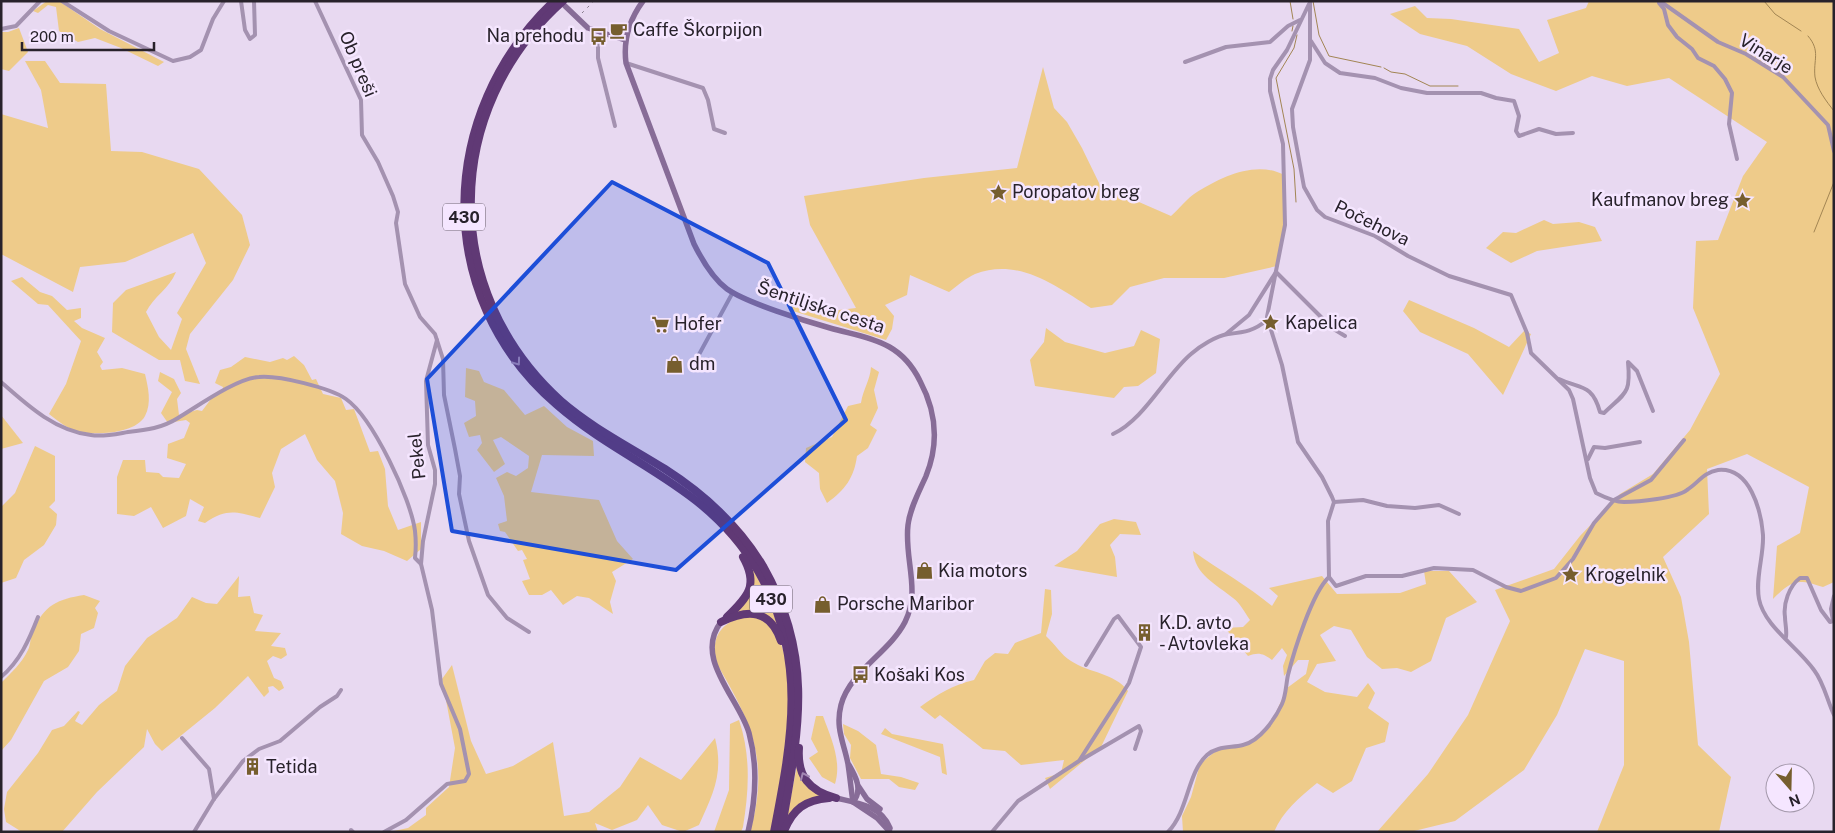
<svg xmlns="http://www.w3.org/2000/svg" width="1835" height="833" viewBox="0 0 1835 833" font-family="'Public Sans',sans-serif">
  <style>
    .green { fill: #eecb8a }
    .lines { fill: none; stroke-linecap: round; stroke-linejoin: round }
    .stream { stroke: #a28553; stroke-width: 1 }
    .street { stroke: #a492b0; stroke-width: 4 }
    .secondary { stroke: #876c97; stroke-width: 5.5 }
    .highway { stroke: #603975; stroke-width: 8 }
    .rail { stroke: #847989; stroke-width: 1; stroke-dasharray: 2.5 5; stroke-linecap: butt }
    .oneway { stroke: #a387b3 }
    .marked { fill: #1d4ed8; fill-opacity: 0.2; stroke: #1d4ed8; stroke-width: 4; stroke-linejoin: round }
    .labels { text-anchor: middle; stroke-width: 5; stroke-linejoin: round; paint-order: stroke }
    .shield { fill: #f5e6ff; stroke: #665d6b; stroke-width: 1 }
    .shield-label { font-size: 16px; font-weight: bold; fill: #28222b }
    .poi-label { font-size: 18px; fill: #28222b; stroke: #f5e6ff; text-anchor: start }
    .street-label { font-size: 18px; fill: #28222b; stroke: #f5e6ff }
  </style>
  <rect width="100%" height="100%" fill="#e8d9f1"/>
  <g class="green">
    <polygon points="47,1 59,1 100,29 164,62 158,66 121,48 95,38 78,42 59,31 56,7 48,5 38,13 33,11"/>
    <path d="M1589,1H1834V582L1823,587C1798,579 1793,579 1773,599L1777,546L1800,533L1809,487L1747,454L1707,469L1709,514L1663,557L1681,597L1689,642L1698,745L1731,777L1719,832H1597L1624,765V661L1585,649L1557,715L1524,770L1455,821L1410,832H1377L1428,774L1468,715L1510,621L1495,590L1554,569L1580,536L1620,494L1653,474L1690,430L1720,374L1693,308L1696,241L1718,240L1743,176L1767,142L1669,78L1627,86L1592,76L1556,91L1511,74L1467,46L1420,34L1390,14L1415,6L1427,18L1451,19L1519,29L1539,62L1559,53L1547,20L1586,8Z"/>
    <polygon points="19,28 28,52 9,71 1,69 1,32 8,32"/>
    <path d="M25,61H45L60,83L106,84L111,151L142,152L199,169L242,215L250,245L233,280L190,334L186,349L200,384L185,381L180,360H159L112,332L113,303L126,290L176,272C169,289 154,296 146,312L159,337L171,350L182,319L177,313L206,263L193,233L125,262L80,267L73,292L1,254V114L48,128L41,90Z"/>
    <path d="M1043,67L1054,108L1067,122L1082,148L1100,185L1171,216C1179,209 1187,198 1197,192C1221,177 1256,160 1284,175L1285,224L1277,266L1224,278H1164L1130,287L1112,305L1091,308C1056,286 1018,257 975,274C966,278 957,286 949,292L910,275L907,295L885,305L894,316L892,329L886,340L793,311L787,303L822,302L830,311L856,308L810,225L804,196L924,178L1017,168Z"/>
    <polygon points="1544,220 1553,224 1579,222 1595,227 1602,241 1537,251 1511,263 1486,248 1503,232 1516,233"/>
    <path d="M22,277L40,292L52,296L67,310L81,308V318L74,321L82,328L105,338L97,352L103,362L100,366L102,370L122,368L145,374C148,387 152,403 145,416C135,434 97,435 80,432C69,430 58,421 49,414L66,384L81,341L48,305L38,304L11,281Z"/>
    <polygon points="1409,300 1474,328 1509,347 1524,331 1531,334 1503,395 1468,354 1420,332 1403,311"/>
    <polygon points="1046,328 1065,342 1105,353 1134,346 1141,330 1160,339 1156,373 1138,386 1124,387 1114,398 1035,386 1030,360 1044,342"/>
    <path d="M294,356L304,365L312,380L316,379L323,394L341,398L346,410L354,409L370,452L378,451L385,469L388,506L398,530L421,522V549L407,561L384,551L362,546L341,534L343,513L335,481L317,460L305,434L281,449L272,473L275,487L260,518C236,512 227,508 205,523L198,521L204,507L190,499L186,516L163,528L151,507L134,516L117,514V477L123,460H145L146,472L159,473L163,477L179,478L186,464L167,458L168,444L184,438L190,423L186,420L168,423L161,413L172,392L158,381L160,372L174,379L181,393L177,399L179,415L197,410L202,411L214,395L222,392L223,387L215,383L220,370L231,367L245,357L270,362L283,358L287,360Z"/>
    <path d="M871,367L879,372L874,390L878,408L870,425L877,430L868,448L857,456C854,478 845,490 827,503L820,489L819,473L805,462L806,448L832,437L848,406L861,403C863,389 870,381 871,367Z"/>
    <polygon points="466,368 479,371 484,382 504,390 525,415 544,406 567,427 593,441 594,456 542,455 531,492 599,500 617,541 633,559 612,572 616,581 610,602 613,614 589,598 577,596 563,605 551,590 542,595 529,595 522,581 530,579 523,560 527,559 522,550 518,551 505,532 500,531 498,524 507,521 504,496 496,478 507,472 516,476 528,468 529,456 501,437 493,440 505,464 494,472 477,450 482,443 480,435 469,437 464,423 476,416 475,401 465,397"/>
    <polygon points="1,415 23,443 1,449"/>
    <polygon points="35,446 55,456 55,501 49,507 57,514 56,525 44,545 24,560 16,578 1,583 1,507 15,493"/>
    <polygon points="1114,519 1136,522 1141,535 1120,534 1110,545 1115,557 1117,577 1054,566 1077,551 1100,524"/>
    <path d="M1193,551C1219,570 1247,585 1272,606L1278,596L1269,588L1322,576L1337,594L1400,593L1426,584L1424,571H1449L1477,602L1446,618L1431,661L1411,672L1397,668L1382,669L1367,657L1351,630L1334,626L1320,635L1336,661L1317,664L1307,682L1325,692L1357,697L1368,683L1375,693L1368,708L1389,723L1385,742L1366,748L1352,781L1333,793L1317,783C1299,798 1283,811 1274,832H1183L1182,816L1191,797L1200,764L1217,750L1246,746L1259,738L1273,719L1287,688L1306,674L1309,660H1298L1284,676L1283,666L1287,655L1282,648L1272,660C1263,653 1258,652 1248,656L1225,628L1243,627L1250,620C1245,613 1240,603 1233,598C1216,584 1195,575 1193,551Z"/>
    <polygon points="753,569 768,599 779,629 768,618 733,615 744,604"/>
    <polygon points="239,576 238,597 250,596 254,613 263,615 255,631 281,633 271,646 285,648 287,655 281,659 273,656 267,661 274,678 281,681 284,688 279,691 273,686 268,687 269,692 264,697 248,676 215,708 162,751 155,744 147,729 144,747 97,792 62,832 22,832 6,822 4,809 7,792 38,753 52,730 64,726 78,711 80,712 75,721 82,725 99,705 117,691 125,666 147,638 177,618 192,597 206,603 217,604"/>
    <path d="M1045,589L1051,590L1052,614L1046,636C1055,644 1061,655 1071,661C1089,673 1115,673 1128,691L1101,747L1050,789L1045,778L1061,773L1064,760L1021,765L1005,751L983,749L940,715L935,719L920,707C938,694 953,685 974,680L985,661L995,653L1008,654L1015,643L1041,633Z"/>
    <path d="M84,595L100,601L95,608L98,613L94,628L81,634L79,651L68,667L44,681L11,740L1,751V683C11,673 22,663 28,650C31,644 30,636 33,631C44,605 58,599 84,595Z"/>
    <path d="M744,615L766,620C770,626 776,632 779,639C800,684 780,783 771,832H750C770,761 752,724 717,664C710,637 720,625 744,615Z"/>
    <path d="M452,665L471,741L486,774L513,766L553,742L564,816L589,812L620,787L640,757L681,780L715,738C724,773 713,794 699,825L683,832L662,825L648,805L637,820L612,830L595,823L598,832H389L408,828L426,815V808L449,787L455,748L442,679Z"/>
    <path d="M816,716H823C831,738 842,761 835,784L822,777L809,758L818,752L811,739Z"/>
    <path d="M739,720C751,756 749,790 743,827L741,832H714L729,790L730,724Z"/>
    <polygon points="843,724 858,731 876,745 881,774 901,777 919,783 915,790 899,787 889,779 861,779 850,758 851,745 844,734"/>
    <polygon points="885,728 892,734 943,744 947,775 942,773 940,757 881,734"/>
    <polygon points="797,765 822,795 800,803 787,817"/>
  </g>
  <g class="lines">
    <g class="stream">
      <polyline points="1290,1 1293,19"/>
      <polyline points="1313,1 1319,35 1329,56 1381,67"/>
      <polyline points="1764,1 1775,14 1801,31"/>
      <polyline points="1292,31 1293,26"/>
      <path d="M1808,36C1821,51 1813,60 1815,77C1817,89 1826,101 1834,111"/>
      <polyline points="1384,68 1391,72 1405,74 1430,86 1458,86"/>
      <polyline points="1296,202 1294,169 1276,78 1294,48 1297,35"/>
      <polyline points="1814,232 1834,182"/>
    </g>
    <g class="street">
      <polyline points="62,1 109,31 173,61 190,57 201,50 213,19 224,1"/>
      <polyline points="241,1 245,30 250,39 255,35 254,1"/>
      <polyline points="315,1 361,100 362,135 378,162 393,196 398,212 396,223 405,284 420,317 435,334 443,359 444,395 455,449 460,476 459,494 469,541 488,595 507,618 529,632"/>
      <path d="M1310,1V60L1292,109L1293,127L1304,187L1317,210L1325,217L1375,236L1408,256L1449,276L1511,295L1527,333L1531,353L1569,390L1573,399L1590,478L1596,493C1604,497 1615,502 1624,502C1638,502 1677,498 1687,490C1698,483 1704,472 1718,470C1750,467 1761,510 1763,535C1764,556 1755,578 1759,599C1764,626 1798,647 1814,670C1824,683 1827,700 1834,715"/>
      <polyline points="1660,1 1718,42 1746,54 1783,77 1828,125 1834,151"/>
      <polyline points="1659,3 1664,9 1668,25 1677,37 1692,49 1698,58 1714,66 1725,79 1732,93 1729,124 1737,159"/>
      <polyline points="1309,4 1287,50 1273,70 1270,79 1270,91 1283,144 1285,225 1267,317 1282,365 1298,442 1322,477 1332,497 1334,502 1328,521 1329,577"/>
      <polyline points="1,29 16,26 40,1"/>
      <polyline points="601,34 598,47 598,58 615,126"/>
      <polyline points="1311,41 1325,63 1340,73 1375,78 1401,88 1427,93 1481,93 1496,98 1514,101 1519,116 1516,131 1519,136 1539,129 1556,134 1573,133"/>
      <polyline points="1185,62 1226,47 1270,42 1288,26 1300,20"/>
      <polyline points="626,63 703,88 708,100 714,129 725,133"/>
      <polyline points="1226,334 1249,315 1276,272 1332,328 1345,336"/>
      <polyline points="696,360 733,292"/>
      <path d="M1559,379C1580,389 1592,383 1600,412L1604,413C1626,392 1631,394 1628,362L1637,371L1653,411"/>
      <path d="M1,382C27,405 55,431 91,435C103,437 116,434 128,432C147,430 162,428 178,418C198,406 237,378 259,377C278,375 331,388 346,399C373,418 411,499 415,531C416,540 416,549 415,558L421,564"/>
      <path d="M1113,434C1144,420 1165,376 1191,354C1200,346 1216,336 1228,334C1245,332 1254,331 1267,320"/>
      <polyline points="1588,459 1594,447 1605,448 1640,442"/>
      <polyline points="1334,502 1363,500 1387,506 1415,508 1439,505 1459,514"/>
      <polyline points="1329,577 1336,586 1366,576 1402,576 1434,568 1473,570 1506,587 1521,591 1556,578 1573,559 1594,523 1614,500 1651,480 1684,440"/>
      <path d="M1786,637C1787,629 1785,624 1785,617C1783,604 1789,586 1800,578H1807L1821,610L1830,622L1833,621L1831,609L1834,596"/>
      <path d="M1,677C20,661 29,640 38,617"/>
      <polyline points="182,738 209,769 214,799"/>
      <polyline points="1081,760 1139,726 1141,731 1135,749"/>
      <polyline points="351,830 353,832"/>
      <polyline points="194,832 214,799 243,761 259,749 280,741 320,707 337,696 341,690"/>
      <polyline points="384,832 406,820 447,784 465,781 469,774 460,729 441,684 432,610 421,564 423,541 435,484 435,470 428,445 426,381 437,340"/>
      <polyline points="992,832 1018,801 1079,761 1129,683 1141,647 1118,616 1114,619 1086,665"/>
      <path d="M1168,832C1189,810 1187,773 1207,755C1217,746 1231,748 1243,745C1260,741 1275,719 1282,704C1286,695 1286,684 1288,675C1294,651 1312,593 1329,577"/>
    </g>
    <g class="secondary">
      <path d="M643,1C629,20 623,40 626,63L694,244C702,260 712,278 727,289C747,303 805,321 830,328C869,339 900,340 920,381C936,411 939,444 926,476C919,492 910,508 908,525C904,559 921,590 905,622C889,653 850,671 841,705C835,728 844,743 848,764C850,777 851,789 853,802L877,818L890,832"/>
      <polyline points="565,6 588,28 625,40"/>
      <path d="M721,622C693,658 739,698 749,733C758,766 756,799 748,832"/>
      <path d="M849,765C856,777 863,790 853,802"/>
      <polyline points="859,787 867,799 880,809"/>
      <path d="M836,798C857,803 881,805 890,828"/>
    </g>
    <g class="highway">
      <path d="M554,1C437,112 431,297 557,405C627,466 707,484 758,571C808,658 792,739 774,832"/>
      <path d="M563,1C442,109 439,291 561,401C592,428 630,447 665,469C704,494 739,526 763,566C816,659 798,734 781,832"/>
      <path d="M727,617C748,597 759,585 743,557"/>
      <path d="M721,622C748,609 770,609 781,641"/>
      <path d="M799,748C797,776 809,791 836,798"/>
      <path d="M784,831C793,809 805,800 829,798"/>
    </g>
    <polyline class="rail" points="582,13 594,1"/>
  </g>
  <defs><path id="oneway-chevron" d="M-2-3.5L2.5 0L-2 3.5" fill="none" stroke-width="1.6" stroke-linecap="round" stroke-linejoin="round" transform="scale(1.25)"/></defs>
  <g class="oneway">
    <use href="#oneway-chevron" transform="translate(517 362) rotate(54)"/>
    <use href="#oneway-chevron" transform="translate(804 776) rotate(-114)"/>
  </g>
  <path class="marked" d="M612,182L768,263L846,420L676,570L452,531L427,379Z"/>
  <defs>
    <symbol id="cafe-bare" viewBox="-9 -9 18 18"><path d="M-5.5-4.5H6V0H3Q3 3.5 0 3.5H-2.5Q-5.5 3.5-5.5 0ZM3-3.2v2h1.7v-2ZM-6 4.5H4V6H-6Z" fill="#765e2e" stroke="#f5e6ff" stroke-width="2.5" paint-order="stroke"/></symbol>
    <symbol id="bus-bare" viewBox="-9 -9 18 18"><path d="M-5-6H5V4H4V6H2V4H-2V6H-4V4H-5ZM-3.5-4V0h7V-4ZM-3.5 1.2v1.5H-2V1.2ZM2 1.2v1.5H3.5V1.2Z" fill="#765e2e" stroke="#f5e6ff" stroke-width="2.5" paint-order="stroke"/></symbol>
    <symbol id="sight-bare" viewBox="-9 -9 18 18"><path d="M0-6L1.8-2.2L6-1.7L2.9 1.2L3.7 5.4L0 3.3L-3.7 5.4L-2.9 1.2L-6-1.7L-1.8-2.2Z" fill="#765e2e" stroke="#f5e6ff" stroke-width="2.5" paint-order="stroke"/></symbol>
    <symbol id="supermarket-bare" viewBox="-9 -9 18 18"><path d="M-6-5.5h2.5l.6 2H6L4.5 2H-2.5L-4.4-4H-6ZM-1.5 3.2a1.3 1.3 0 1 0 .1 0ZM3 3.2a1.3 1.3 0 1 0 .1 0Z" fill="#765e2e" stroke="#f5e6ff" stroke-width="2.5" paint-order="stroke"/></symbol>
    <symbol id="shop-bare" viewBox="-9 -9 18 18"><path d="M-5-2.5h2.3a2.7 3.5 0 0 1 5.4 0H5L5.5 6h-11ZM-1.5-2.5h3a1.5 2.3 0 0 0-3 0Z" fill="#765e2e" stroke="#f5e6ff" stroke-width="2.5" paint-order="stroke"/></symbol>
    <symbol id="building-bare" viewBox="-9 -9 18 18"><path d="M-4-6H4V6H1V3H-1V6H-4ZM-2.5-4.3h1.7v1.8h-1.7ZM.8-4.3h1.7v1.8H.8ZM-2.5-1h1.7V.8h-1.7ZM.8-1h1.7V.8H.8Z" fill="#765e2e" stroke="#f5e6ff" stroke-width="2.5" paint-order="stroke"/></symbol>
  </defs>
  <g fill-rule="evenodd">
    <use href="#cafe-bare" x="606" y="18" width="25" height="25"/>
    <use href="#bus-bare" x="586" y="24" width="25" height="25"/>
    <use href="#sight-bare" x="986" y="180" width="25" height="25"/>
    <use href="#sight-bare" x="1730" y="188" width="25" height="25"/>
    <use href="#sight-bare" x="1258" y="310" width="25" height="25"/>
    <use href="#supermarket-bare" x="648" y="312" width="25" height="25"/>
    <use href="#shop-bare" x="662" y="352" width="25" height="25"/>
    <use href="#shop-bare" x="912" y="558" width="25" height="25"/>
    <use href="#sight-bare" x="1558" y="562" width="25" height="25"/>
    <use href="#shop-bare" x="810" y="592" width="25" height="25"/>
    <use href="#building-bare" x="1132" y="620" width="25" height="25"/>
    <use href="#bus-bare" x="848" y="662" width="25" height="25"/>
    <use href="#building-bare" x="240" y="754" width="25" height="25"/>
  </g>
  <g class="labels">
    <g class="shield">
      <rect x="443" y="203.5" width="42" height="27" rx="4"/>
      <rect x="750" y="585.5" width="42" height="27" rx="4"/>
    </g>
    <g class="shield-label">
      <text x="464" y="223">430</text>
      <text x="771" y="605">430</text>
    </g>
    <g class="poi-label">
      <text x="633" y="36">Caffe Škorpijon</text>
      <text x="584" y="42" text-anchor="end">Na prehodu</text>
      <text x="1012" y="198">Poropatov breg</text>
      <text x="1729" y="206" text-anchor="end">Kaufmanov breg</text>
      <text x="1285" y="329">Kapelica</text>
      <text x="674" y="330">Hofer</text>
      <text x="689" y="370">dm</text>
      <text x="938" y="577">Kia motors</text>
      <text x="1585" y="581">Krogelnik</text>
      <text x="837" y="610">Porsche Maribor</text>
      <text x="1159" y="629">K.D. avto<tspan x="1159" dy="21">- Avtovleka</tspan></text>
      <text x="874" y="681">Košaki Kos</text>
      <text x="266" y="773">Tetida</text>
    </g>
    <g class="street-label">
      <text transform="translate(1766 54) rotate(32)" y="6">Vinarje</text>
      <text transform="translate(358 64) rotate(67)" y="6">Ob preši</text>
      <text transform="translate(1372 223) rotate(26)" y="6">Počehova</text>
      <text transform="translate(821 307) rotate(18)" y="6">Šentiljska cesta</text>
      <text transform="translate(417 456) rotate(-96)" y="6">Pekel</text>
    </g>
  </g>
  <rect width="1835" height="833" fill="none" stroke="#28222b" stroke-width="5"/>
  <g transform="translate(1790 788) rotate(160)"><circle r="24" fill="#f5e6ff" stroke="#a398aa"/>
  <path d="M0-4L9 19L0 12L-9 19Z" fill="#765e2e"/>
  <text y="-8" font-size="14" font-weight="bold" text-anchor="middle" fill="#28222b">N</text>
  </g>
  <path d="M22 42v8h132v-8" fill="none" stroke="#28222b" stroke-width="2.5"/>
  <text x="30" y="42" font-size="15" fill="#28222b" stroke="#f5e6ff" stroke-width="4" paint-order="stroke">200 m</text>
</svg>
